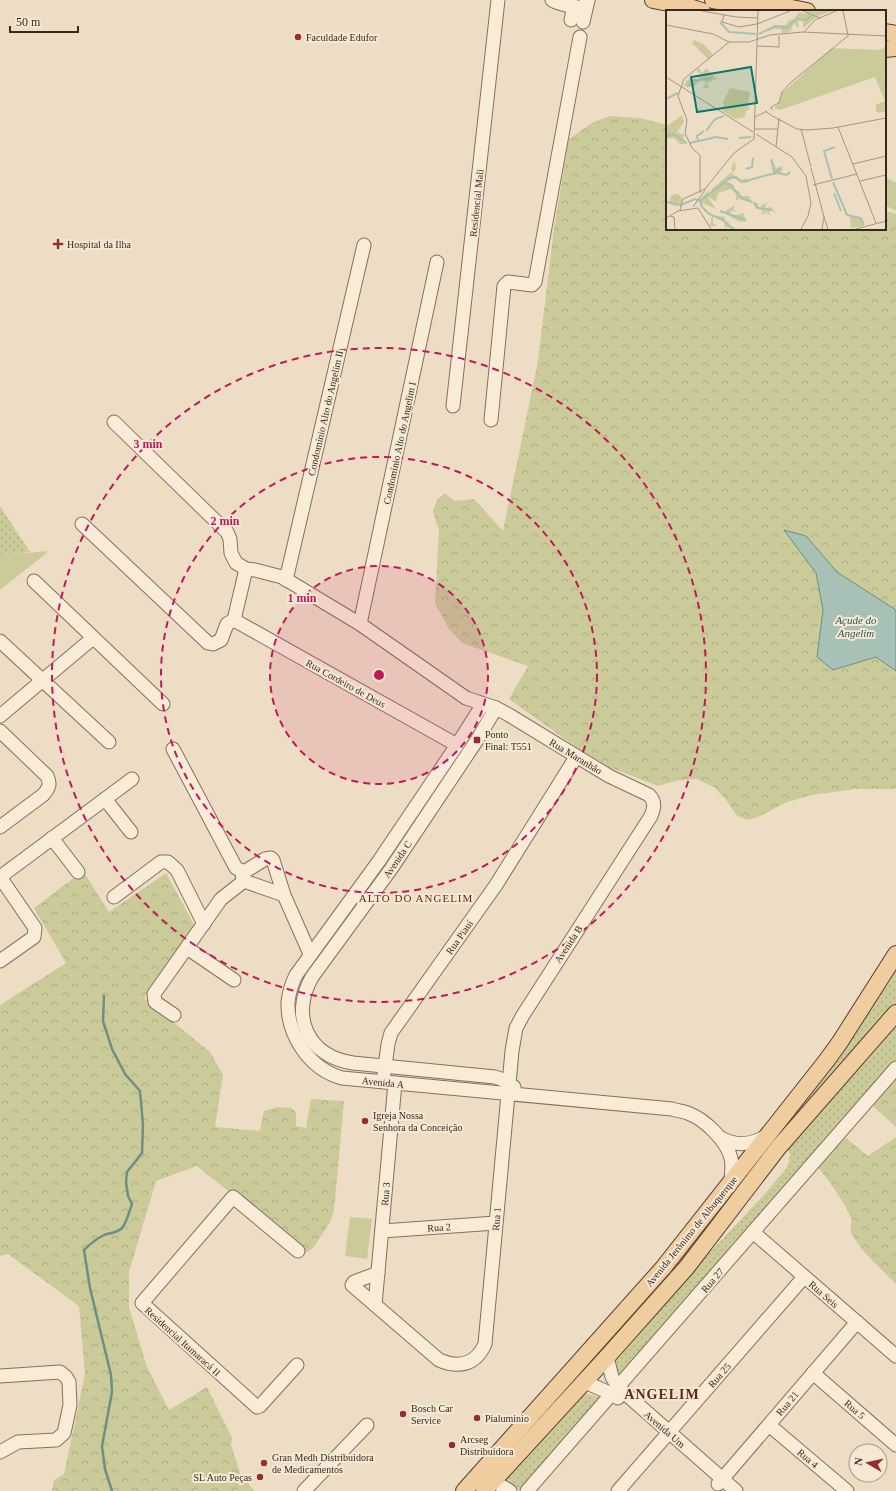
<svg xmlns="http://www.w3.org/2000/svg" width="896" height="1491" viewBox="0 0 896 1491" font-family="Georgia,serif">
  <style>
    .grass { fill: url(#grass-dots) }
    .forest { fill: url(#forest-crowns) }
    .pitch { fill: #cacb99 }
    .water { fill: #a7c1b6; stroke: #6e8f83 }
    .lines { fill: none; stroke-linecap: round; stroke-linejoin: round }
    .stream { stroke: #6e8f83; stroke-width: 2.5 }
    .minor-casing { stroke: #886f5c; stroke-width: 15 }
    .major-casing { stroke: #563d30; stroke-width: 18 }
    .minor { stroke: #f8ebd8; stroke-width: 13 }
    .major { stroke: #efcd9f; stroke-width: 16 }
    .ring { fill: none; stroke: #c2185b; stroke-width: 2; stroke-dasharray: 7 5 }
    .poi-dot { fill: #952d39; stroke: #f5e8d5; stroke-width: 1.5 }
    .labels { text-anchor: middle; stroke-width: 4; stroke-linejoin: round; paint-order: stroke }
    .poi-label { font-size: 10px; fill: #38291f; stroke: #f5e8d5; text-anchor: start }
    .street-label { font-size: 10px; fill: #38291f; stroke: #f5e8d5 }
    .water-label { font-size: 11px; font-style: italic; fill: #2f5851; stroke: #f5e8d5 }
    .neighbourhood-label { font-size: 11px; letter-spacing: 1px; fill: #642720; stroke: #f5e8d5 }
    .district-label { font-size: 14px; font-weight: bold; letter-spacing: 1px; fill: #642720; stroke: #f5e8d5 }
    .inset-river { fill: none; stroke: #a7c1b6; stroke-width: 2 }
    .inset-road { fill: none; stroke: #a59583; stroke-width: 1 }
    .view { fill: #0f766e; fill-opacity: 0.15; stroke: #0f766e; stroke-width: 2 }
    .inset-edge { fill: none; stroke: #38291f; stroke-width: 2 }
    .centre { fill: #c2185b; stroke: #f5e8d5; stroke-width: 2 }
    .ring-label { font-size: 12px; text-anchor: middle; font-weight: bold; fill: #c2185b; stroke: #f5e8d5; stroke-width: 4; stroke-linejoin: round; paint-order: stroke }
  </style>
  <defs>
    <pattern id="grass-dots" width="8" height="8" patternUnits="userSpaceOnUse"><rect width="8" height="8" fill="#cacb99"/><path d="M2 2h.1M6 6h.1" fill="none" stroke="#aeae83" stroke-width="1.8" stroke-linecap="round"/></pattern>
    <pattern id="forest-crowns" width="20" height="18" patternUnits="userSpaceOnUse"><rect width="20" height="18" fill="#cacb99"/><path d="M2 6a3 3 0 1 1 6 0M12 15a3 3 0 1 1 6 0" fill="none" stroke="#aeae83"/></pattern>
  </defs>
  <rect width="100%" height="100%" fill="#edddc5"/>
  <g class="grass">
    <polygon points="0,506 30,552 0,555"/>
    <polygon points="896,969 896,1004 782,1134 782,1130 842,1054"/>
    <polygon points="896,1027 896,1061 768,1204 620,1379 616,1369 614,1361 680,1284 762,1197 786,1169 789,1162 790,1155 788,1148"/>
    <polygon points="583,1393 604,1398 521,1491 504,1481"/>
  </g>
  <g class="forest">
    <polygon points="610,116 640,118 667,125 667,229 885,229 885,211 896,214 896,789 855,789 812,795 787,802 758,817 747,820 737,816 727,801 714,787 697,779 679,780 658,786 609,767 576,747 509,699 528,666 462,643 449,629 435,603 439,531 433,511 437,500 445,493 454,501 474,499 503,531 538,361 554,228 569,139 592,123"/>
    <polygon points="83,871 109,912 166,873 194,925 144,998 210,1052 223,1075 215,1127 260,1131 264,1111 277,1107 291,1108 296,1112 296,1126 306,1128 311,1099 344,1101 334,1211 330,1222 313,1248 305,1253 197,1166 156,1181 129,1272 129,1307 147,1367 169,1410 207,1387 232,1438 231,1445 240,1473 254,1491 52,1491 54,1480 64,1474 85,1374 79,1306 8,1254 0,1256 0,1005 66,963 34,908"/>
    <polygon points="896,1076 896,1127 873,1106"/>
    <path d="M896,1137V1284C883,1271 861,1251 853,1236C848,1228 853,1225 851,1218C845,1202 828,1180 817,1166L846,1138L868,1156Z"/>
  </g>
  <g class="pitch">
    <polygon points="885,177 896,183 896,211 885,205"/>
    <polygon points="49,551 0,590 0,555"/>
    <polygon points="350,1217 372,1219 367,1259 345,1256"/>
  </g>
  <polygon class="water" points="784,530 806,536 837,572 896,610 896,671 876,657 833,670 817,657 823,610 816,573"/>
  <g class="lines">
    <path class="stream" d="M104,996L103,1021L112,1049L125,1074L140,1091L143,1125L142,1153L127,1172L126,1182L128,1196L132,1204C129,1212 127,1222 122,1228C117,1233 110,1233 104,1235C96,1239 90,1244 84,1250L90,1288L111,1375L112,1392L102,1446L105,1469L112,1491"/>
    <defs>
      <g id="minor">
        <path d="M552,0C556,3 575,8 581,7C584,6 586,3 588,0"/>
        <polyline points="571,20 574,6"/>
        <polyline points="583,22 588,0"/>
        <polyline points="453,406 498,0"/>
        <polyline points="491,420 504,286 508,282 532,285 535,282 580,37"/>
        <path d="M114,422L227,532L230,539L231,553L236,563L246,569L255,570L282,577L360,624L466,698L496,708L509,715L609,776L649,795C656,802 654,808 651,816L523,1015L516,1028L512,1051L485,1344C476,1364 460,1369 439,1360L352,1285L354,1282L378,1273"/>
        <polyline points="82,524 208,643 213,644 221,640 227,624 234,620"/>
        <polyline points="286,580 364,245"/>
        <polyline points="34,581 163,704"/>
        <polyline points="234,620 457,745"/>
        <polyline points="234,620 246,569"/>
        <polyline points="360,624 437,262"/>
        <polyline points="0,641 109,742"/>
        <path d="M483,704L457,745L379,861L296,975C292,983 289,993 288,1002C287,1036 310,1069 342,1078L672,1109C678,1111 684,1111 690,1114C705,1120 727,1141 731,1158C733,1166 731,1175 731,1183"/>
        <path d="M496,708L477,740L391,869L312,977C290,1016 307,1056 353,1063L495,1077L501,1079L514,1087"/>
        <polyline points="0,716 93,638"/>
        <path d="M0,731L47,776C51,784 49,788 43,795L0,827"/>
        <polyline points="173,749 236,868 244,872"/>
        <polyline points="105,799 131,832"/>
        <polyline points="52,838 78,872"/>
        <polyline points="0,877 132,779"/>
        <polyline points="0,877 35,928 34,937 0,961"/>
        <path d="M284,895L244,881C241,877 242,875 244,872L265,859L271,858L273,860L284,895L310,954"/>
        <polyline points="114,897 161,862 168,862 177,870 204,924"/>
        <polyline points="187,948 234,980"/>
        <polyline points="174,1015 155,1002 154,994 221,899 244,881"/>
        <polyline points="384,1074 388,1044 391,1033 496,885 576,757"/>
        <path d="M721,1138C737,1147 752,1145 768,1135"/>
        <polyline points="382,1231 496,1223"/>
        <polyline points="753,1232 896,1356"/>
        <polyline points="375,1305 395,1083"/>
        <polyline points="607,1357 612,1377 618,1387 736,1491"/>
        <polyline points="297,1365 260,1406 257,1407 142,1303 233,1197 298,1251"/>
        <polyline points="813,1373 896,1445"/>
        <polyline points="0,1376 60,1372 66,1377 69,1382 70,1405 64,1433 56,1440 18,1442 0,1452"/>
        <polyline points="585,1382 612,1394 618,1398"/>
        <polyline points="769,1425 847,1491"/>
        <polyline points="493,1481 510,1491"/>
        <polyline points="718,1484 857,1322"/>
        <polyline points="304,1491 367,1425"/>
        <polyline points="527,1491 896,1068"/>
        <polyline points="618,1491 804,1277"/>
      </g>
      <g id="major">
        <polyline points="653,0 689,7 702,11"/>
        <polyline points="713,0 731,3 770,4 807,11"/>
        <polyline points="885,32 896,34"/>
        <polyline points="885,49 896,48"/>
        <polyline points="464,1491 663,1268 827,1060 840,1042 896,954"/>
        <polyline points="484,1491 607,1357 687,1267 778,1148 896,1013"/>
      </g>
    </defs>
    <use href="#minor" class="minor-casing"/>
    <use href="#major" class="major-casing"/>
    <use href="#minor" class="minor"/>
    <use href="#major" class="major"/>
  </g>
  <circle cx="379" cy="675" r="109" fill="#c2185b" fill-opacity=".12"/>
  <g class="ring">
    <circle cx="379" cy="675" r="109"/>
    <circle cx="379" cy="675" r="218"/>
    <circle cx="379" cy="675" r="327"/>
  </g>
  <g class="poi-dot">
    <circle cx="298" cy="37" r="4"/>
    <path d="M56 238h4v4h4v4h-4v4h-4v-4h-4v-4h4z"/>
    <rect x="473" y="736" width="8" height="8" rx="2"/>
    <circle cx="365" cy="1121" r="4"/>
    <circle cx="403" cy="1414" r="4"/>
    <circle cx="477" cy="1418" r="4"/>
    <circle cx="452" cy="1445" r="4"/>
    <circle cx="264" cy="1463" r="4"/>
    <circle cx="260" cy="1477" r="4"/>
  </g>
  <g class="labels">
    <g class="poi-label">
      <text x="306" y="41">Faculdade Edufor</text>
      <text x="67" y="248">Hospital da Ilha</text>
      <text x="485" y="738">Ponto<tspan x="485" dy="12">Final: T551</tspan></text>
      <text x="373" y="1119">Igreja Nossa<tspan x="373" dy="12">Senhora da Conceição</tspan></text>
      <text x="411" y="1412">Bosch Car<tspan x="411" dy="12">Service</tspan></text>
      <text x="485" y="1422">Pialuminio</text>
      <text x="460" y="1443">Arcseg<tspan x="460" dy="12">Distribuidora</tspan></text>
      <text x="272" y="1461">Gran Medh Distribuidora<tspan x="272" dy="12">de Medicamentos</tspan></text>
      <text x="252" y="1481" text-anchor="end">SL Auto Peças</text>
    </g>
    <g class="street-label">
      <text transform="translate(476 203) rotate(-84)" y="4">Residencial Mali</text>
      <text transform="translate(325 413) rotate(-77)" y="4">Condomínio Alto do Angelim II</text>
      <text transform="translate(399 443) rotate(-78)" y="4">Condomínio Alto do Angelim I</text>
      <text transform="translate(346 683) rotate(29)" y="4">Rua Cordeiro de Deus</text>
      <text transform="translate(576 756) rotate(31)" y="4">Rua Maranhão</text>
      <text transform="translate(397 859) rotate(-56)" y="4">Avenida C</text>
      <text transform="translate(459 937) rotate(-55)" y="4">Rua Piauí</text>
      <text transform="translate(568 944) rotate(-57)" y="4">Avenida B</text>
      <text transform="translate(383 1082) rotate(6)" y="4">Avenida A</text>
      <text transform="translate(385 1194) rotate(-85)" y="4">Rua 3</text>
      <text transform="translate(496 1219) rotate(-85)" y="4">Rua 1</text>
      <text transform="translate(439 1227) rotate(-4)" y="4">Rua 2</text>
      <text transform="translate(691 1231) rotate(-51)" y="4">Avenida Jerônimo de Albuquerque</text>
      <text transform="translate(712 1280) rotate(-49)" y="4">Rua 27</text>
      <text transform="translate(824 1294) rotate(41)" y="4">Rua Seis</text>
      <text transform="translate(183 1341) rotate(42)" y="4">Residencial Itamaracá II</text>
      <text transform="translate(719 1375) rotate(-49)" y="4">Rua 25</text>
      <text transform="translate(787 1403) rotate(-50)" y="4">Rua 21</text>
      <text transform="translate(855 1409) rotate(41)" y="4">Rua 5</text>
      <text transform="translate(665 1429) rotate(41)" y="4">Avenida Um</text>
      <text transform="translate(808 1458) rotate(40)" y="4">Rua 4</text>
    </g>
    <g class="water-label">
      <text x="856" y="624">Açude do<tspan x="856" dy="13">Angelim</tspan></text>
    </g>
    <g class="neighbourhood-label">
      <text x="416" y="902">ALTO DO ANGELIM</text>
    </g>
    <g class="district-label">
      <text x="662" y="1399">ANGELIM</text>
    </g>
  </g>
  <g transform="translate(666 10)">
    <rect width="220" height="220" fill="#edddc5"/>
    <path d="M220,37V101L210,102V95L219,91L209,67L114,100L108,98L113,93L116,83L166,38L213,40ZM16,105L18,112L11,122L19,125L17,127L20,134H14L8,128H0V117ZM4 190a6 6 0 1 1 12 0a6 6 0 1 1-12 0Z" fill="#cacb99"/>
    <path d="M141,1H166L152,6L137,18V10L132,11L133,17H130L129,13L127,15L125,21L117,24L115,19H108L99,22L109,15H120L122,11L128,9L133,2L140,4ZM28,30L37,34L47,44L43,50L26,33ZM33,58L36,63L40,58L51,69L41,73L43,78H37L40,72L35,70L27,77L17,76L22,69H33L35,64L30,61ZM220,61V101L212,103L210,95L219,91L209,67ZM64,78L84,82L82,95L84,99L80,101L79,107L69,109L56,101L57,98L59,100L57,92ZM106,149L110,158L117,156L115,164L107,165ZM68,151L70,158L66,164L76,170L80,168L84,172L75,173L67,168L60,172L68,175V179L75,183L72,184L74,186H83L86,192L73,189L70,191V184L65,179L52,183L50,192L41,186L50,199L37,193L36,196L42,202L38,201L33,190L44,179L42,183L44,184L47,178L67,161L65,159ZM88,192L93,194L91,197L95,198V195L101,193L99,198L105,197L109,202L103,200L104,206L98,199L100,204H97L96,200L89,198ZM69,195L68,200L71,202L66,201L63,204L67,206L77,203L80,211L74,212L60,204V200ZM178,204L195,208L198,216L185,218L184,207ZM46,205L59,207V212L63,211L62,215L72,219L60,217L59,219L58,212L47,207V213L51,216H44Z" fill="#cacb99"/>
    <path class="inset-river" d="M54,12L63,22L90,24M93,24L109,16L121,18L130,9L140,10L144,6M21,77L27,71L46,68M0,89L12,83M40,121L49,109L58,106M0,126L7,124L21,133M73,128L85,127M32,130L31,126L38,121M24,133L50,127L62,129M105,149L109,164M80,159L86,157L87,148M111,163L121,165L124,162M105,165L115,158M166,169L158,141L169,137M167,172L181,205L195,208L198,215M59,174H63L77,189L86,192M168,183L175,201M0,192L15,195L29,189L34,191M87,192L92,198L106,200M54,201L80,210M67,219L56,209L43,204L36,197L34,191L64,168L70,167L76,172L105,164"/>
    <path class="inset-road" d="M36,1L70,7L92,8M137,1L154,8M177,1L182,25M58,5L56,12L73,17L91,14L124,1M0,15L47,24L63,32M138,22L149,10L170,1M91,36L113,37V26M0,67L87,122M15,77L18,69L63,32H83L104,25L137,22L220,26M15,77L12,86L21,110L19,123L26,138L34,145V183M106,100L105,97L113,93L116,82L123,74L183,25M100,102L115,111M89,107L101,101M114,110L131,119L141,120L167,118L220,108M172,117L210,213M89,119H112M135,119L145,157M90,124L126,147L140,166L145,193L142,206L135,219M110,137L113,108M187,154L220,146M145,158L158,207M194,171L220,165M147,175L191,164M27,197L39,180M14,200L17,189L39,179L68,143L88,129L92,1M4,206L8,207L9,219M158,207L162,219M0,208L12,201L32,198L45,219M156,219L158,207M190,219L220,211"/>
    <path class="view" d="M85,57L91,93L31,102L25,67Z"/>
    <rect width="220" height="220" class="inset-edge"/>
  </g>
  <circle cx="379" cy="675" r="6" class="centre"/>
  <g class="ring-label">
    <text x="148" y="448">3 min</text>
    <text x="225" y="525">2 min</text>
    <text x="302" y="602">1 min</text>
  </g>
  <g transform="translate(868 1463) rotate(279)"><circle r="19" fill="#f5e8d5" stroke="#a99c8c"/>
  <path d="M0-3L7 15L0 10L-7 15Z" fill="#952d39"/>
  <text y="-6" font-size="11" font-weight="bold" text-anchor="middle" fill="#38291f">N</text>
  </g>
  <path d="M10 26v6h68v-6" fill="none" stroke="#38291f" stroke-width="2"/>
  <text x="16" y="26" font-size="12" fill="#38291f" stroke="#f5e8d5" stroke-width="3" paint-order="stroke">50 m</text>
</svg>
